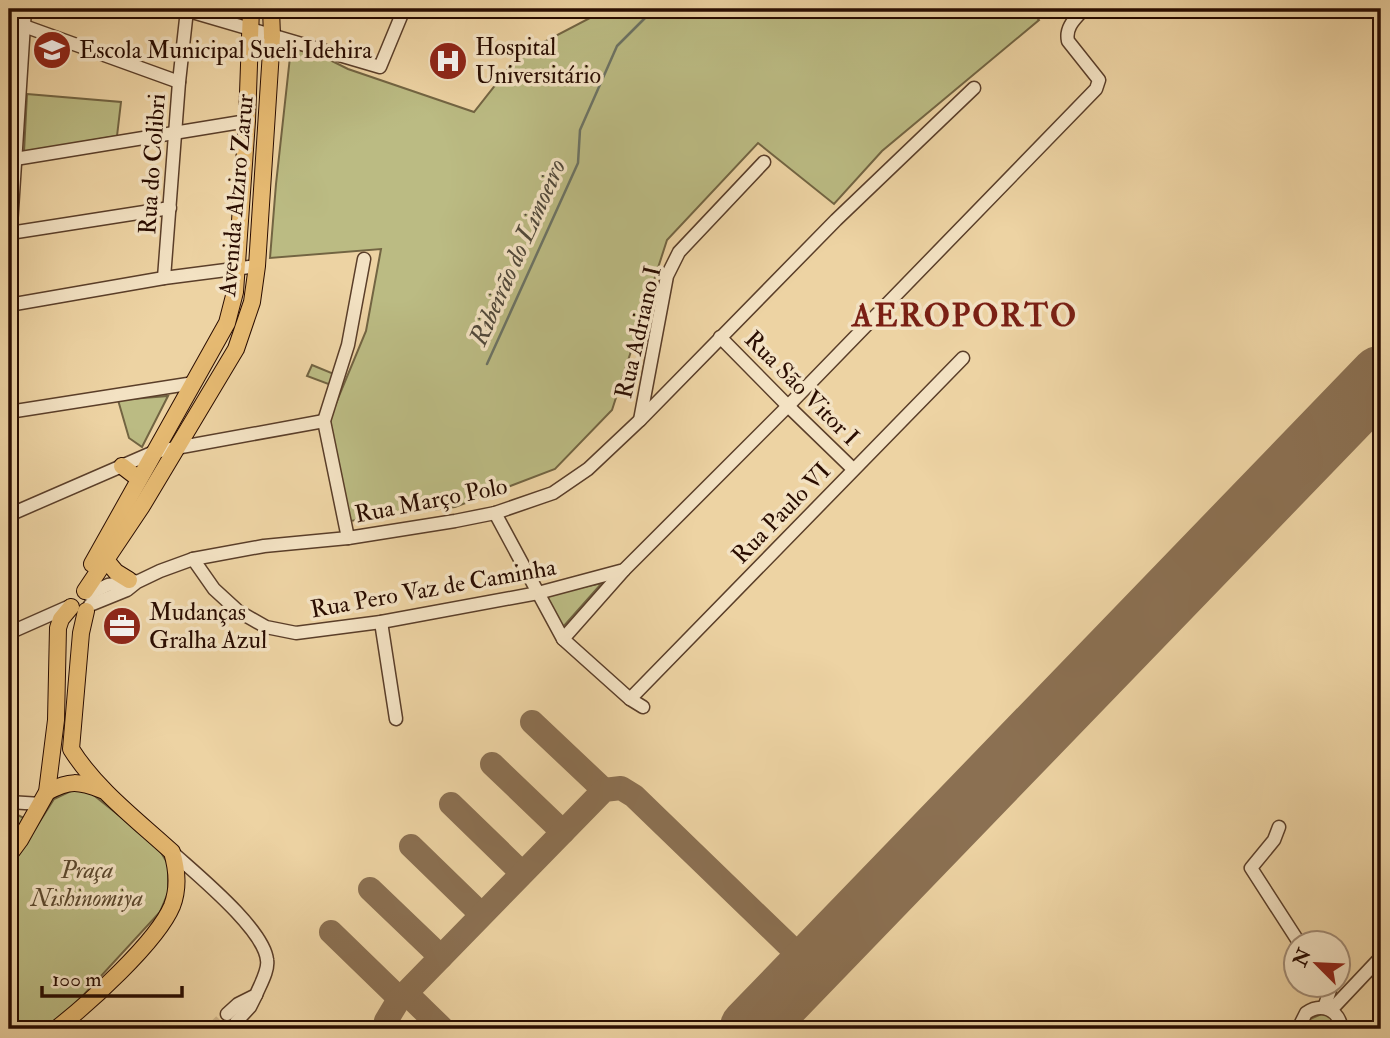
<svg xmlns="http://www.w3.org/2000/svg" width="1390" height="1038" viewBox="0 0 1390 1038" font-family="'IM FELL Double Pica',serif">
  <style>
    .green { fill: #bbbb83; stroke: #726442; stroke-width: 2 }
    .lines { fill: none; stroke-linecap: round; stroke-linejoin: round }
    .stream { stroke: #6c7364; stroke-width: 2.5 }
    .taxiway { stroke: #8b7052; stroke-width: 24 }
    .runway { stroke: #8b7052; stroke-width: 63 }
    .minor-tunnel { stroke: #d0b58b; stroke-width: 12; stroke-dasharray: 12 6; stroke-linecap: butt }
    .minor-casing { stroke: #5a3e29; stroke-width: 15 }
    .major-casing { stroke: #290c00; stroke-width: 18 }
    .minor { stroke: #f3e2c3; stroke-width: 12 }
    .major { stroke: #e6ba72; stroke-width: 16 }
    .labels { text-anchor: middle; stroke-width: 7; stroke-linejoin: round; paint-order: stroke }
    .poi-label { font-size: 24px; fill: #290c00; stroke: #f3e2c3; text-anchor: start }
    .street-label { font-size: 24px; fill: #290c00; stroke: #f3e2c3 }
    .park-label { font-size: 24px; font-style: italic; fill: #5c492e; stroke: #f3e2c3 }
    .water-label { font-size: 26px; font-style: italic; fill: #50483a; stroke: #f3e2c3 }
    .district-label { font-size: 32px; font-weight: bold; letter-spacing: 2px; fill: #7a1f14; stroke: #f3e2c3 }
  </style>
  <rect width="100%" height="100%" fill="#edd3a3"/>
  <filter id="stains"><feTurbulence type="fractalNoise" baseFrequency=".00286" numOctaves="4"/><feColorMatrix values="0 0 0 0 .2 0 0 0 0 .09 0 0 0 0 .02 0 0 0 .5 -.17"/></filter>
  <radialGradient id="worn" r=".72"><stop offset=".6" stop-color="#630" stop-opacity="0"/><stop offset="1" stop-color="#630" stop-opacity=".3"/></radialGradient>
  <g class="green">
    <polygon points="607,9 1030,9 1039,20 882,151 834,204 758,143 667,240 612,410 555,469 455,507 350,521 329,420 366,331 381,249 270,258 276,184 291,48 318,54 348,69 474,112 519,55"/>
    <polygon points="27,94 121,102 117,136 24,152"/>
    <polygon points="312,365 334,374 331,385 307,376"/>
    <polygon points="168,396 142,447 129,438 118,400"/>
    <polygon points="602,583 563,627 541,596"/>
    <polygon points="75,789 91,793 157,846 168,864 168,893 160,912 67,1013 47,1029 9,1029 9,870 54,799"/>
    <polygon points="9,811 24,818 18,831 9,839"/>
    <polygon points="1324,1013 1333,1017 1337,1029 1307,1029 1310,1019"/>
  </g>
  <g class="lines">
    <polyline class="stream" points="487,364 578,163 580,130 617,46 654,9"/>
    <g class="taxiway">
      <polyline points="532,722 604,790"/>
      <polyline points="492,764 563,832"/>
      <polyline points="451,804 522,873"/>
      <polyline points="411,846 481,914"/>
      <polyline points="370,889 441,957"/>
      <polyline points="331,932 400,999"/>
      <polyline points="406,993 443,1029"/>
      <polyline points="384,1029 386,1021 398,1001 604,790 621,788 634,796 811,967"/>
    </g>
    <polyline class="runway" points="751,1029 1381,377"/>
    <polyline class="minor-tunnel" points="212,1029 227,1014"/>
    <defs>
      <g id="minor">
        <polyline points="182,9 380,67 404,9"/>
        <polyline points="24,26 179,82"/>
        <polyline points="9,160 247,121"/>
        <polyline points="10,233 170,208"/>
        <polyline points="9,256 25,9"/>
        <polyline points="164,278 179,82 187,10"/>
        <polyline points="9,305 164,278 257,266"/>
        <polyline points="720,337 788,406 853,469"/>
        <polyline points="9,412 194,383"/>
        <polyline points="640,420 667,276 679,252 764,162"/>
        <polyline points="495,513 563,639 630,699 643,707"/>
        <polyline points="9,515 154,452 324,421"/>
        <polyline points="348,538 324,421 348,345 364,259"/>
        <path d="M193,559L214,589L238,611L266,627L296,633L381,622L538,593L624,570L788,406L1096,89L1099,80L1068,41C1065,27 1075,19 1084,9"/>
        <polyline points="88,594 108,585 134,581"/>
        <polyline points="90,605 127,590 137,582 160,571 193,559 264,546 348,538 455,521 495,513 553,493 588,469 640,420 836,220 974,88"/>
        <polyline points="381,622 396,719"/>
        <polyline points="9,633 70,606"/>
        <polyline points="563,639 624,570"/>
        <polyline points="630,699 963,358"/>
        <polyline points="9,802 41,804"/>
        <polyline points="1279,827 1274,840 1251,868 1300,944"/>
        <path d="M172,852C196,874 264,929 267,960C269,970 260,985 256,995L238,1004L227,1014"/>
        <polyline points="1324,1008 1330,990 1328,986"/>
        <polyline points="1331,1010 1381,957"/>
        <polyline points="236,1022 250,1007 256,995"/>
        <path d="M1298,1029L1306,1013C1322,1002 1339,1010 1342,1029"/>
      </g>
      <g id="major">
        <polyline points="122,466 139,479"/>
        <polyline points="106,560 116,572 129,580"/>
        <polyline points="92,564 227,323 235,292 247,121 251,9"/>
        <polyline points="85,591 142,506 236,349 252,302 257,266 272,36 271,9"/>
        <path d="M47,792C70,780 78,781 102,790"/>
        <polyline points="9,855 20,840 47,792 56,720 58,628 61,619 71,607"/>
        <path d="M56,1029C88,1004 157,942 172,906C179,888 177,869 172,852C137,820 96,789 71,749L81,633L86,611"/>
      </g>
    </defs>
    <use href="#minor" class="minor-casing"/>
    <use href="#major" class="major-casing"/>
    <use href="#minor" class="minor"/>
    <use href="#major" class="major"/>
  </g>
  <defs>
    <symbol id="school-disc" viewBox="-11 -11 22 22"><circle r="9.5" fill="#8f2418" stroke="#f3e2c3"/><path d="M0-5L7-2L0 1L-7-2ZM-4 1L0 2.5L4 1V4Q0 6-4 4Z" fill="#fff"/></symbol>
    <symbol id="hospital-disc" viewBox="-11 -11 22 22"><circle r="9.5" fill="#8f2418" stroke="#f3e2c3"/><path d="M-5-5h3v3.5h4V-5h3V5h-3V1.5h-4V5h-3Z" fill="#fff"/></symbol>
    <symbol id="office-disc" viewBox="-11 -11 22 22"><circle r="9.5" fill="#8f2418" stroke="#f3e2c3"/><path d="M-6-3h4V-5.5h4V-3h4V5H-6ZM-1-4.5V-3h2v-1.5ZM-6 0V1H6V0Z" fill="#fff"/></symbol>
  </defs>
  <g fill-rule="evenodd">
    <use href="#school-disc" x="30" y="28" width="44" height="44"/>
    <use href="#hospital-disc" x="426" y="39" width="44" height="44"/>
    <use href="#office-disc" x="100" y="604" width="44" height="44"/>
  </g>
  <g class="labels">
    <g class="poi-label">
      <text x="475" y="55">Hospital<tspan x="475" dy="28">Universitário</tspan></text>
      <text x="79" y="58">Escola Municipal Sueli Idehira</text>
      <text x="149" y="620">Mudanças<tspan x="149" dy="28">Gralha Azul</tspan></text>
    </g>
    <g class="street-label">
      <text transform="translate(152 164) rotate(-86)" y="8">Rua do Colibri</text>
      <text transform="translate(236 195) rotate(-85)" y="8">Avenida Alziro Zarur</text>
      <text transform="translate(638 332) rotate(-77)" y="8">Rua Adriano I</text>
      <text transform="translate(802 388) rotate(45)" y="8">Rua São Vitor I</text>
      <text transform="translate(431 500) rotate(-11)" y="8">Rua Março Polo</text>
      <text transform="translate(781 513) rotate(-46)" y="8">Rua Paulo VI</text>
      <text transform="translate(433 588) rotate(-10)" y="8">Rua Pero Vaz de Caminha</text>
    </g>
    <g class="park-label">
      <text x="87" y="878">Praça<tspan x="87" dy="28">Nishinomiya</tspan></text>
    </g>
    <g class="water-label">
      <text transform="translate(517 252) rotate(-66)" y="9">Ribeirão do Limoeiro</text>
    </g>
    <g class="district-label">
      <text x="965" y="326">AEROPORTO</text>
    </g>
  </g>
  <rect width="1390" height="1038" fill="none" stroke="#edd3a3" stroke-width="35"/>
  <rect x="10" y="10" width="1369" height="1017" fill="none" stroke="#290c00" stroke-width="3.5"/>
  <rect x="18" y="18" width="1355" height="1003" fill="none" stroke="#290c00" stroke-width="2"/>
  <g transform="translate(1317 964) rotate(294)"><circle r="33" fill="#f3e2c3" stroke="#a28c75" stroke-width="2"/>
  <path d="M0-5L12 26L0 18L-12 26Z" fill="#8f2418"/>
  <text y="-10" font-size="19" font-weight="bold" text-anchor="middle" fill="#290c00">N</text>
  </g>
  <path d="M42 986v10h140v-10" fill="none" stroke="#290c00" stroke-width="3.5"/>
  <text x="52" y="986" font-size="21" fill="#290c00" stroke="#f3e2c3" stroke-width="5" paint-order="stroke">100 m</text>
  <rect width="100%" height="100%" filter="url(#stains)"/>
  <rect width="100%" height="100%" fill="url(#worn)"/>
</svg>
